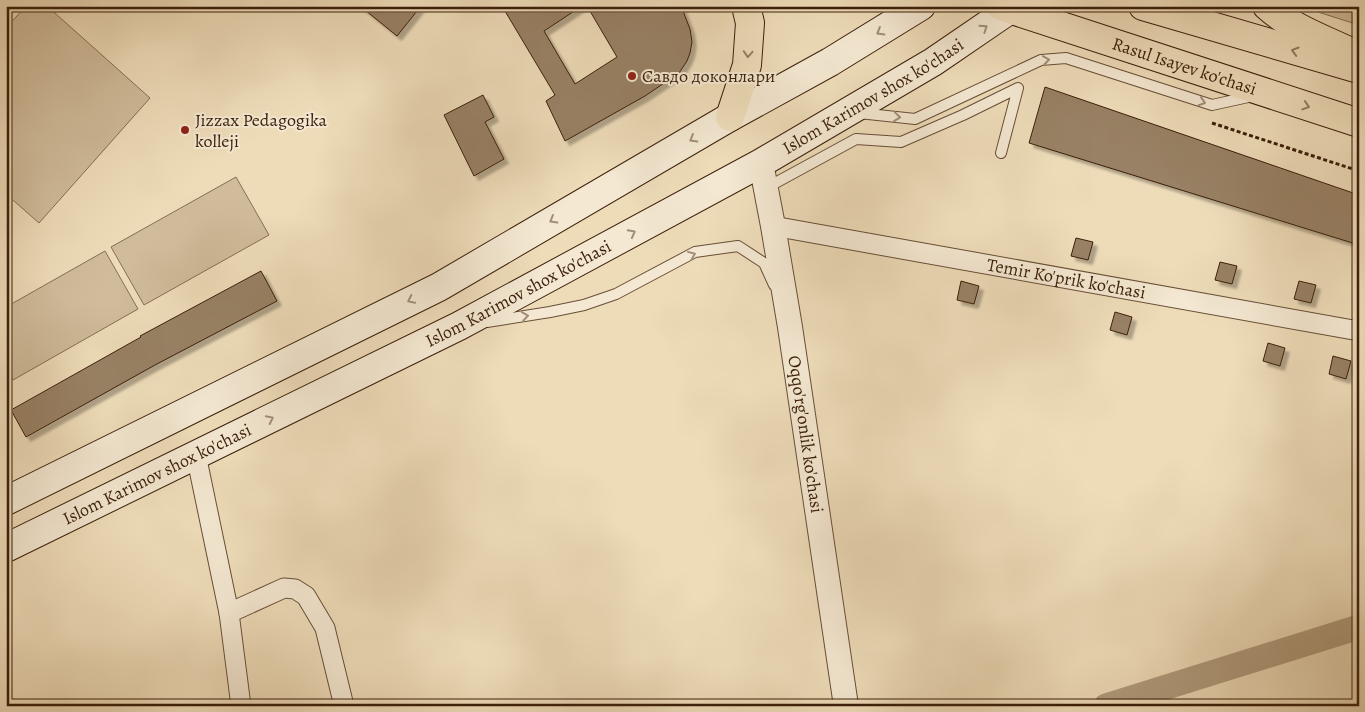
<svg xmlns="http://www.w3.org/2000/svg" width="1365" height="712" viewBox="0 0 1365 712" font-family="Alegreya,serif">
  <style>
    .green { fill: #d0bc9b; stroke: #866e52 }
    .lines { fill: none; stroke-linecap: round; stroke-linejoin: round }
    .canal { stroke: #b19c7e; stroke-width: 25 }
    .building { fill: #988165; stroke: #3b1f0a; filter: url(#shadow) }
    .service-casing { stroke: #684e36; stroke-width: 12 }
    .minor-casing { stroke: #684e36; stroke-width: 21 }
    .tertiary-casing { stroke: #684e36; stroke-width: 26 }
    .secondary-casing { stroke: #3b1f0a; stroke-width: 30 }
    .primary-casing { stroke: #3b1f0a; stroke-width: 30 }
    .path { stroke: #3b1f0a; stroke-width: 3; stroke-dasharray: 4 2.5; stroke-linecap: butt }
    .service { stroke: #f4e8d2; stroke-width: 10 }
    .minor { stroke: #f4e8d2; stroke-width: 19 }
    .tertiary { stroke: #f4e8d2; stroke-width: 24 }
    .secondary { stroke: #f4e8d2; stroke-width: 28 }
    .primary { stroke: #eedcb9; stroke-width: 28 }
    .oneway { stroke: #a18e78 }
    .oneway2 { stroke: #947e62 }
    .poi-dot { fill: #8f2418; stroke: #f4e8d2; stroke-width: 2 }
    .labels { text-anchor: middle; stroke-width: 4; stroke-linejoin: round; paint-order: stroke }
    .street-label { font-size: 18px; fill: #3b1f0a; stroke: #f4e8d2 }
    .poi-label { font-size: 18px; fill: #3b1f0a; stroke: #f4e8d2; text-anchor: start }
  </style>
  <defs>
    <filter id="shadow"><feDropShadow dx="4.5" dy="4.5" stdDeviation="1" flood-color="#0004"/></filter>
  </defs>
  <rect width="100%" height="100%" fill="#eedcb9"/>
  <filter id="stains"><feTurbulence type="fractalNoise" baseFrequency=".004" numOctaves="4"/><feColorMatrix values="0 0 0 0 .2 0 0 0 0 .09 0 0 0 0 .02 0 0 0 .5 -.17"/></filter>
  <radialGradient id="worn" r=".72"><stop offset=".6" stop-color="#630" stop-opacity="0"/><stop offset="1" stop-color="#630" stop-opacity=".3"/></radialGradient>
  <g class="green">
    <polygon points="26,6 47,6 150,98 39,223 6,194 6,28"/>
    <polygon points="1299,6 1359,6 1359,25"/>
    <polygon points="236,177 269,235 144,305 111,247"/>
    <polygon points="105,251 138,309 13,380 6,368 6,307"/>
  </g>
  <g class="lines">
    <polyline class="canal" points="1106,706 1359,627"/>
  </g>
  <g class="building">
    <polygon points="360,6 421,6 397,36"/>
    <polygon points="502,6 582,6 544,31 575,84 617,57 587,6 681,6 690,29 692,42 690,53 687,61 679,73 645,96 565,141 546,101 555,95"/>
    <polygon points="1045,87 1359,195 1359,245 1029,143"/>
    <polygon points="483,95 494,117 485,122 504,159 474,176 444,115"/>
    <polygon points="1076,238 1093,242 1088,260 1071,256"/>
    <polygon points="1220,262 1237,266 1232,284 1215,280"/>
    <polygon points="261,271 277,301 155,365 26,437 11,410 141,337 140,336"/>
    <polygon points="961,281 979,286 974,304 957,300"/>
    <polygon points="1299,281 1316,285 1311,303 1294,299"/>
    <polygon points="1115,312 1132,317 1127,335 1110,330"/>
    <polygon points="1268,343 1285,348 1280,366 1263,361"/>
    <polygon points="1333,356 1351,361 1346,379 1329,374"/>
  </g>
  <g class="lines">
    <defs>
      <g id="service">
        <polyline points="859,113 915,119 1041,60 1066,58 1212,105 1253,96"/>
        <polyline points="766,188 856,139 901,142 963,115 1018,88 1001,153"/>
        <polyline points="487,322 550,312 584,305 616,294 695,252 738,246 764,263 774,285"/>
      </g>
      <g id="minor">
        <path id="s1" d="M773,226L1359,331"/>
        <polyline points="196,455 229,613 241,706"/>
        <polyline points="229,613 284,588 295,589 306,596 325,628 344,706"/>
      </g>
      <g id="tertiary">
        <path id="s2" d="M761,163L773,226L790,327L846,706"/>
      </g>
      <g id="secondary">
        <polyline points="6,501 439,287 730,117 830,62 921,6"/>
        <path id="s3" d="M6,548L459,326L761,163L933,62L1015,6"/>
      </g>
      <g id="primary">
        <path id="s4" d="M1000,6L1359,123"/>
        <polyline points="1143,6 1359,69"/>
        <path d="M1267,6C1291,28 1326,40 1355,54"/>
        <polyline points="730,117 747,65 750,23 746,6"/>
      </g>
    </defs>
    <use href="#service" class="service-casing"/>
    <use href="#minor" class="minor-casing"/>
    <use href="#tertiary" class="tertiary-casing"/>
    <use href="#secondary" class="secondary-casing"/>
    <use href="#primary" class="primary-casing"/>
    <polyline class="path" points="1212,123 1359,171"/>
    <use href="#service" class="service"/>
    <use href="#minor" class="minor"/>
    <use href="#tertiary" class="tertiary"/>
    <use href="#secondary" class="secondary"/>
    <use href="#primary" class="primary"/>
  </g>
  <defs><path id="oneway-chevron" d="M-2-3.5L2.5 0L-2 3.5" fill="none" stroke-width="1.6" stroke-linecap="round" stroke-linejoin="round" transform="scale(1.25)"/></defs>
  <g class="oneway">
    <use href="#oneway-chevron" transform="translate(984 28) rotate(-34)"/>
    <use href="#oneway-chevron" transform="translate(880 32) rotate(149)"/>
    <use href="#oneway-chevron" transform="translate(1046 60) rotate(-8)"/>
    <use href="#oneway-chevron" transform="translate(1202 102) rotate(18)"/>
    <use href="#oneway-chevron" transform="translate(897 117) rotate(6)"/>
    <use href="#oneway-chevron" transform="translate(693 139) rotate(150)"/>
    <use href="#oneway-chevron" transform="translate(553 220) rotate(150)"/>
    <use href="#oneway-chevron" transform="translate(632 233) rotate(-28)"/>
    <use href="#oneway-chevron" transform="translate(692 255) rotate(-22)"/>
    <use href="#oneway-chevron" transform="translate(411 300) rotate(154)"/>
    <use href="#oneway-chevron" transform="translate(525 316) rotate(-9)"/>
    <use href="#oneway-chevron" transform="translate(270 419) rotate(-26)"/>
  </g>
  <g class="oneway2">
    <use href="#oneway-chevron" transform="translate(1295 51) rotate(-164)"/>
    <use href="#oneway-chevron" transform="translate(748 54) rotate(94)"/>
    <use href="#oneway-chevron" transform="translate(1306 106) rotate(18)"/>
  </g>
  <g class="poi-dot">
    <circle cx="632" cy="76" r="5"/>
    <circle cx="185" cy="130" r="5"/>
  </g>
  <g class="labels">
    <g class="street-label">
      <text dy="6" stroke="none"><textPath href="#s4" startOffset="194">Rasul Isayev ko'chasi</textPath></text>
      <text dy="6" stroke="none"><textPath href="#s3" startOffset="978">Islom Karimov shox ko'chasi</textPath></text>
      <text dy="6" stroke="none"><textPath href="#s1" startOffset="298">Temir Ko'prik ko'chasi</textPath></text>
      <text dy="6" stroke="none"><textPath href="#s3" startOffset="572">Islom Karimov shox ko'chasi</textPath></text>
      <text dy="6" stroke="none"><textPath href="#s2" startOffset="275">Oqqo'rg'onlik ko'chasi</textPath></text>
      <text dy="6" stroke="none"><textPath href="#s3" startOffset="168">Islom Karimov shox ko'chasi</textPath></text>
    </g>
    <g class="poi-label">
      <text x="642" y="82">Cавдо доконлари</text>
      <text x="195" y="126">Jizzax Pedagogika<tspan x="195" dy="21">kolleji</tspan></text>
    </g>
  </g>
  <rect width="1365" height="712" fill="none" stroke="#eedcb9" stroke-width="25"/>
  <rect x="8" y="8" width="1350" height="697" fill="none" stroke="#3b1f0a" stroke-width="2.5"/>
  <rect x="12" y="12" width="1340" height="687" fill="none" stroke="#3b1f0a"/>
  <rect width="100%" height="100%" filter="url(#stains)"/>
  <rect width="100%" height="100%" fill="url(#worn)"/>
</svg>
